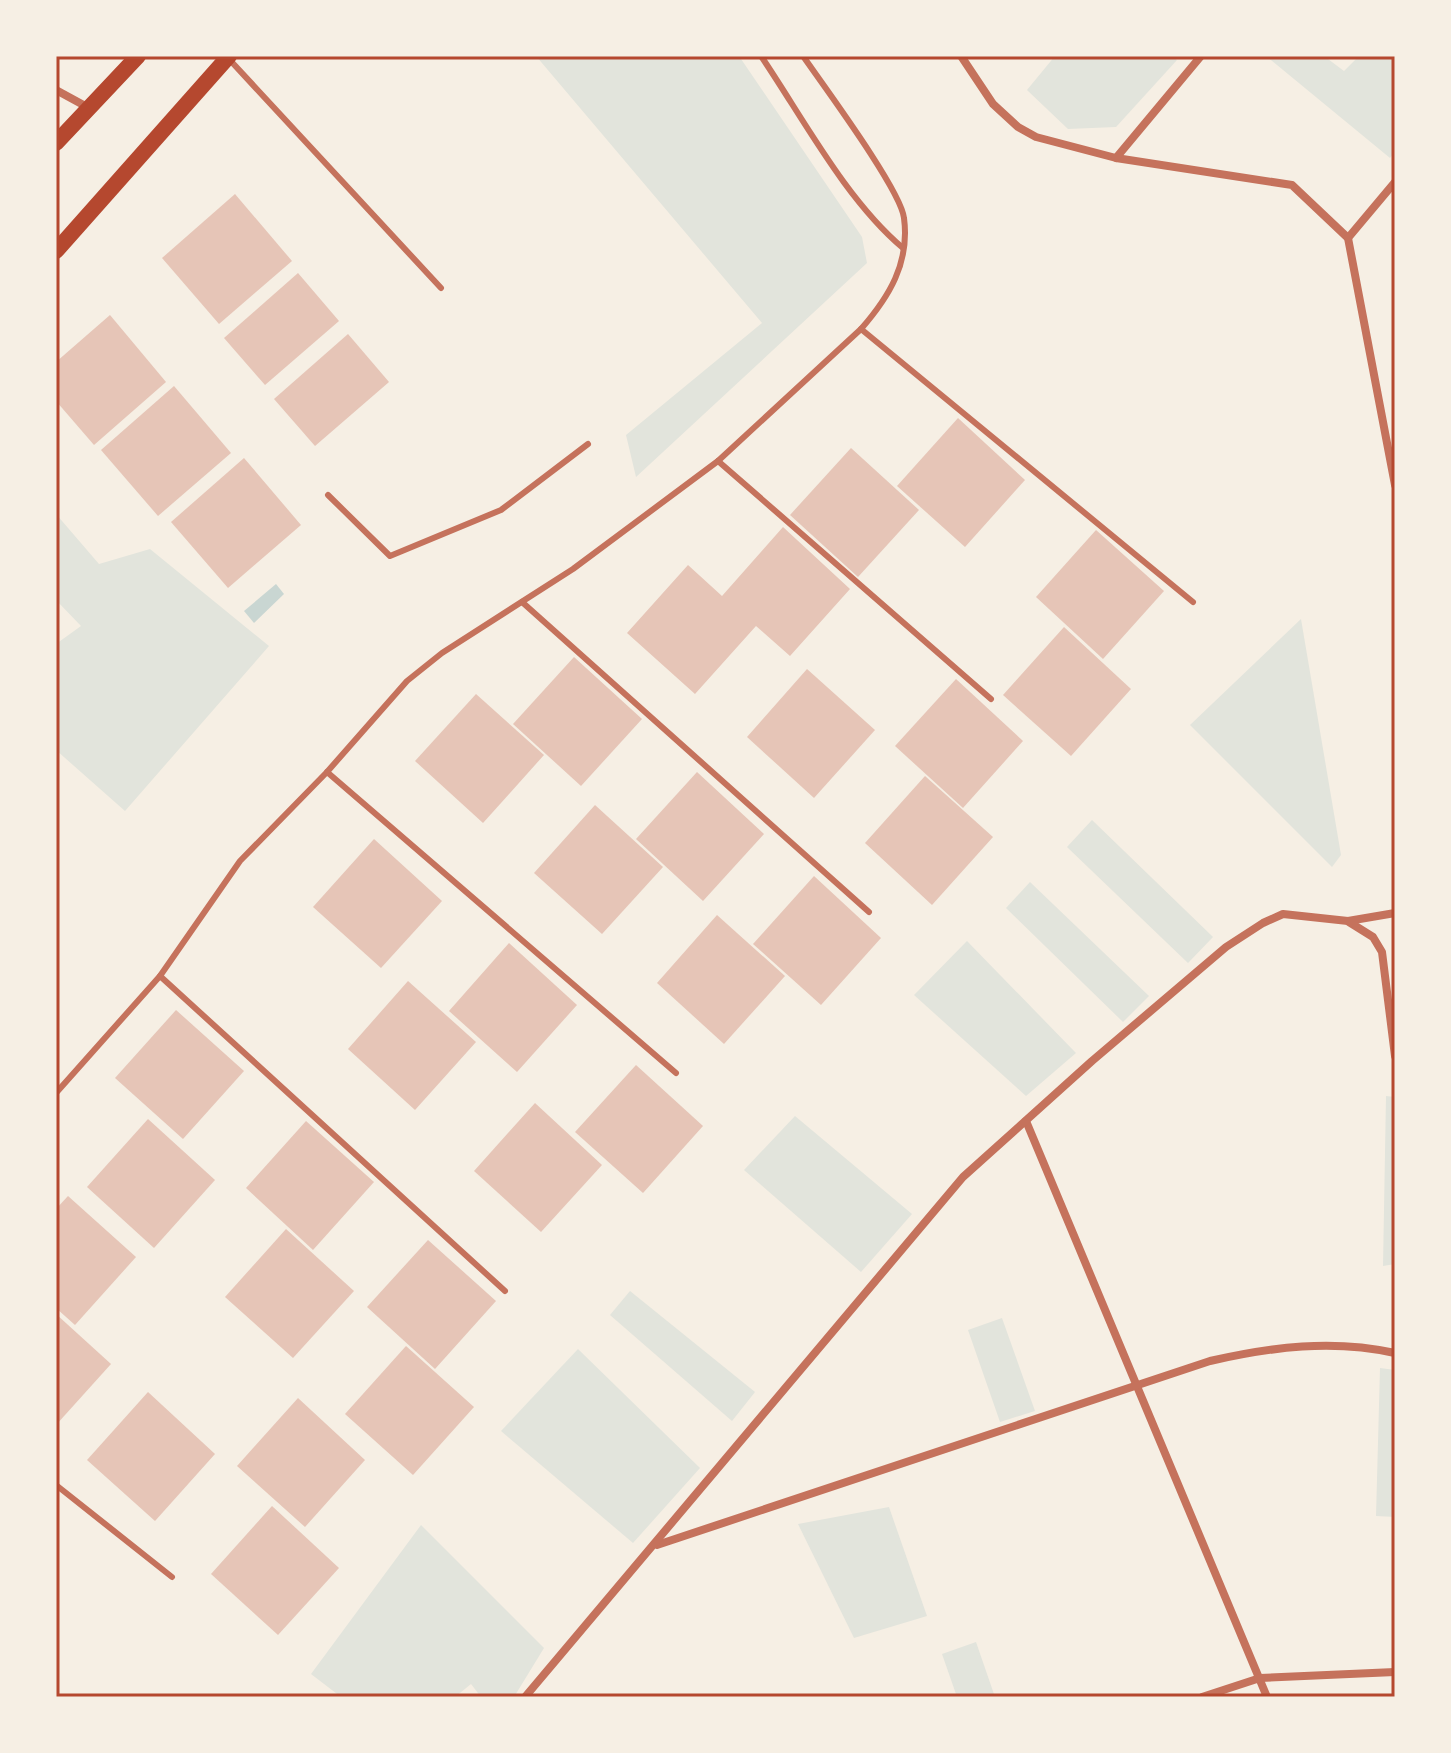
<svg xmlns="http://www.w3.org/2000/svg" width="1451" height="1753" viewBox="0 0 1451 1753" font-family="Figtree,sans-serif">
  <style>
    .green { fill: #e2e4dc }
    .water { fill: #c9d6d2 }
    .building { fill: #e6c5b7 }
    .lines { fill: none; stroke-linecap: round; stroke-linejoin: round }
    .service { stroke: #c5725c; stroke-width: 6 }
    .minor { stroke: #c5725c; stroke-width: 8 }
    .secondary { stroke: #b5482f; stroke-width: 16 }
    .neatline { fill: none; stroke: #b5482f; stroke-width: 3 }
  </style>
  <rect width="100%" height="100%" fill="#f6efe4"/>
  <g class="green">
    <polygon points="536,56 739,56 862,237 867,263 636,477 626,435 762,323"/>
    <polygon points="1055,56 1172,56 1177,60 1116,127 1068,129 1027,90"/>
    <polygon points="1266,56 1324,56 1344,71 1359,56 1391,56 1395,59 1395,152 1390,158"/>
    <polygon points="56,514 99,564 150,549 269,646 125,811 56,750 56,644 81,626 56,600"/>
    <polygon points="1301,619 1341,855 1332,867 1190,725"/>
    <polygon points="1092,820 1213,937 1188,963 1067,847"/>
    <polygon points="1030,882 1149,996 1123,1022 1006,908"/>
    <polygon points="967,941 1076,1053 1026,1096 914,995"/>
    <polygon points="1386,1096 1395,1097 1395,1264 1383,1266"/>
    <polygon points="795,1116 912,1214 861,1272 744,1170"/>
    <polygon points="630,1291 755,1392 732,1421 610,1315"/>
    <polygon points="1002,1318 1035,1411 1000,1422 968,1330"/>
    <polygon points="578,1349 700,1468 633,1543 501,1431"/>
    <polygon points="1380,1368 1395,1370 1395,1517 1376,1516"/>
    <polygon points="889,1507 927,1616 854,1638 798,1524"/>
    <polygon points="421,1525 544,1648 514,1697 481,1697 471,1684 455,1697 341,1697 311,1674"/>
    <polygon points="976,1642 995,1697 957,1697 942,1654"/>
  </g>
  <polygon class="water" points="276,584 284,594 254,623 244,611"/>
  <g class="building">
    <polygon points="235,194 292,261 219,324 162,258"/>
    <polygon points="298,273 339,321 265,385 224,338"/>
    <polygon points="110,315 166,382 94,445 56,401 56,362"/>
    <polygon points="348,334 389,382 315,446 274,399"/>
    <polygon points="174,386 231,453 158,516 101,450"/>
    <polygon points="958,418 1025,480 965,547 897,486"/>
    <polygon points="851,448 919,510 858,577 790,515"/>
    <polygon points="244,458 301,525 228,588 171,522"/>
    <polygon points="783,527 850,589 790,656 756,626 695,694 627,633 688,565 722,596"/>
    <polygon points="1096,530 1164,591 1103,659 1036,597"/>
    <polygon points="1064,627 1131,689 1071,756 1003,695"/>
    <polygon points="574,657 642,719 581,786 513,724"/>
    <polygon points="807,669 875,730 814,798 747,737"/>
    <polygon points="956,679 1023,741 963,808 895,746"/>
    <polygon points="476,694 544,755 483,823 415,761"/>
    <polygon points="697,772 764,834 703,901 636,839"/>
    <polygon points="925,776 993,837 932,905 865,843"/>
    <polygon points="595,805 663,867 602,934 534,873"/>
    <polygon points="374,839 442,901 381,968 313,907"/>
    <polygon points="814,876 881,938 821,1005 753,944"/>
    <polygon points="717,915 785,976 724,1044 657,983"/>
    <polygon points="509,943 577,1005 517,1072 449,1011"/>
    <polygon points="408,981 476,1042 415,1110 348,1049"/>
    <polygon points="176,1010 244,1071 183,1139 115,1078"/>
    <polygon points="636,1065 703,1126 643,1193 575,1132"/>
    <polygon points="535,1103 602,1165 541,1232 474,1171"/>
    <polygon points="148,1119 215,1180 154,1248 87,1187"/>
    <polygon points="306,1121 374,1182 313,1250 246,1188"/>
    <polygon points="68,1196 136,1257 75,1325 56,1308 56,1209"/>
    <polygon points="286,1229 354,1291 293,1358 225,1297"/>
    <polygon points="428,1240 496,1301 435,1369 367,1307"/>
    <polygon points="56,1314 111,1364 56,1425"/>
    <polygon points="406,1346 474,1407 413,1475 345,1414"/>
    <polygon points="148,1392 215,1454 155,1521 87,1460"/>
    <polygon points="298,1398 365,1460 305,1527 237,1466"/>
    <polygon points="272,1506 339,1568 278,1635 211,1574"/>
  </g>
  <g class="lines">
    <g class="service">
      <path d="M761,56C803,118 846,200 903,248"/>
      <polyline points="228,58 441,288"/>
      <polyline points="861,329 1193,602"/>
      <polyline points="718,461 991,699"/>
      <polyline points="328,495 390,556 501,510 588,444"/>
      <polyline points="522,602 869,912"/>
      <polyline points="327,772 676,1073"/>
      <polyline points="160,976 505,1291"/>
      <path d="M56,1093L160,976L240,861L327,772L407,681L442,653L573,569L718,461L861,329C889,297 910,263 904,218C901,190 823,85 803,56"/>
      <polyline points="56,1485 172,1577"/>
    </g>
    <g class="minor">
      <polyline points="961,56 993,104 1018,127 1036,137 1116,158 1292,185 1348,238 1395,485"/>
      <polyline points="56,90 89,108"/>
      <polyline points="1116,158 1201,56"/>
      <polyline points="1348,238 1395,182"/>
      <polyline points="1349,922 1373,937 1382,952 1395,1056"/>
      <polyline points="1026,1121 1267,1697"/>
      <path d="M657,1545L1210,1361C1272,1347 1332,1339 1395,1353"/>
      <polyline points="525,1697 963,1177 1092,1061 1226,947 1263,923 1283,914 1348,921 1395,913"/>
      <polyline points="1202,1697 1260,1678 1395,1672"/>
    </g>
    <g class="secondary">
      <polyline points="56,143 138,56"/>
      <polyline points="56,251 229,56"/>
    </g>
  </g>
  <rect width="1451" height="1753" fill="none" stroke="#f6efe4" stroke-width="116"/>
  <rect x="58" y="58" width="1335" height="1637" class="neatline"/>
</svg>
